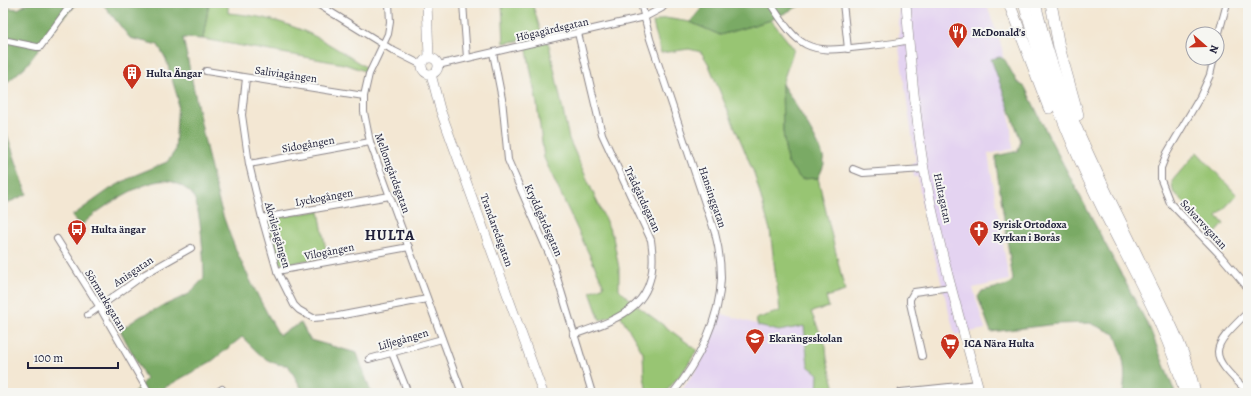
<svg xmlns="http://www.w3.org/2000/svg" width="1251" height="396" viewBox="0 0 1251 396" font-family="Alegreya,serif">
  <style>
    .built { fill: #e4d3f1 }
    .green { fill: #98c573; stroke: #5d7457 }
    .forest { fill: #7aaa65; stroke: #4e6650 }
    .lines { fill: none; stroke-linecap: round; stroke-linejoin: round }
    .street-casing { stroke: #8a8487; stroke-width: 8 }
    .secondary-casing { stroke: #8a8487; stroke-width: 10 }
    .highway-casing { stroke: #8a8487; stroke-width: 12 }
    .street { stroke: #fff; stroke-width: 6 }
    .secondary { stroke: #fff; stroke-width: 9 }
    .highway { stroke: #fff; stroke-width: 11 }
    .labels { text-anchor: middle; stroke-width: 4; stroke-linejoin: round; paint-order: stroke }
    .street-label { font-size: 11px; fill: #22223b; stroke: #f6f6f2 }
    .poi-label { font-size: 11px; font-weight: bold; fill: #22223b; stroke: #f6f6f2; text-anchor: start }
    .district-label { font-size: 15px; font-weight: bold; letter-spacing: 1px; fill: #22223b; stroke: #f6f6f2 }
  </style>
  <rect width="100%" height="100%" fill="#f6f6f2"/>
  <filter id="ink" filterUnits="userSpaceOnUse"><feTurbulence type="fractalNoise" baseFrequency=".025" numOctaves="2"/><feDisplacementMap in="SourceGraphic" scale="8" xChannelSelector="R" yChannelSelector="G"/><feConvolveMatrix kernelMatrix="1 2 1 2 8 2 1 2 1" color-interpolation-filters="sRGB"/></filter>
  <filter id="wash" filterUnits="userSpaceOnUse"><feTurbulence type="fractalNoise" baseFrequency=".012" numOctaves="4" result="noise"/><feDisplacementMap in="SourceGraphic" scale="16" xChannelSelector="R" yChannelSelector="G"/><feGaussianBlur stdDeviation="0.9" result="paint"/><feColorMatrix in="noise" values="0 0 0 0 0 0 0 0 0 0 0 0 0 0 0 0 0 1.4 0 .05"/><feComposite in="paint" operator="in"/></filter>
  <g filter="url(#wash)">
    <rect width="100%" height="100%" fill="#f3e7d3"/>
    <g class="built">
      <polygon points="899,3 986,3 1002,48 1013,149 988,154 1009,280 973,288 985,329 955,335 923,211 918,177 914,177 912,164 916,162 899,48"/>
      <polygon points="719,313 779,331 804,326 808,366 818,374 817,393 686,393 682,390 696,370 709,343"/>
    </g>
    <g class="green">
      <path d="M209,3H228V13C249,15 271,18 291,26C318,35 343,53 367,68L365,71L344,64L203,39Z"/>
      <polygon points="502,3 532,3 541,32 549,45 569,139 613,237 619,268 619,289 632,302 697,350 685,369 665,393 647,393 644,376 643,353 619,313 600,320 590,292 604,286 544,158 537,104 525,40 504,43"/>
      <polygon points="665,18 690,22 720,35 771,20 794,49 782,84 783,131 787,162 801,179 818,178 845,291 826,297 829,307 811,312 826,346 827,359 836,393 817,393 818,374 808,366 804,326 779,331 758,326 756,319 780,311 770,230 754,173 708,63 701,52 689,49 661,53 653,23"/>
      <polygon points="1197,152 1237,195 1217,216 1224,224 1214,235 1173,191 1172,181"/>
      <polygon points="319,211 327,256 283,265 278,262 266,219"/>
    </g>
    <g class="forest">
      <polygon points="28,3 78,3 60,21 26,66 3,86 3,7 18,9"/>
      <path d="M102,3H209L203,39L183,38C195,92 205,148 219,202C232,249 256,293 279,335L301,323L310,340L357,353L371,393H304L288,365C267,366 256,350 242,337L212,361L155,393H134L146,379L120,330L141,316L189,294L204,278C204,263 201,205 192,194C186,188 176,182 168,181C147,177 98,209 83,224L76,221L72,216L110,189L133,176L167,162L175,151L178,99L166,59L158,45L130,38Z"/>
      <polygon points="706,3 805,3 771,20 720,35 690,22"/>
      <path d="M1000,57L1005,60L1017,82L1025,87L1048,135L1150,329L1175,393H1123C1127,371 1123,354 1115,334L1090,323L1057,324L991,332L978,297L982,291L1008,285L1013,280L996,164V156L1018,151L1021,141L991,59Z"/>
      <path d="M782,84C791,98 826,150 824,164C823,168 820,174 818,178L801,179L787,162L783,131Z"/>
      <polygon points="3,123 27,194 3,205"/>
    </g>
  </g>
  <g filter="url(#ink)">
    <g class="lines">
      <defs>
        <g id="street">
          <polyline points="316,3 394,51 422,65"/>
          <polyline points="389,3 390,22 388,34 369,74 364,96 364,112 370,142 462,393"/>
          <polyline points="463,3 467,58"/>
          <path d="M641,3L650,39L715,233C719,248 721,263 721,278C720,319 698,362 673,393"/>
          <path d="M770,3C799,48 807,54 860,47C877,45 894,44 909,40"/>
          <polyline points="843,3 848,49"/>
          <polyline points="3,40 37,47 40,47 72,3"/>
          <polyline points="1217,40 1227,3"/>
          <polyline points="493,53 502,99 508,160 552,261 592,393"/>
          <polyline points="1214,58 1210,75 1200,97 1167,153 1161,168 1161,180 1170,203 1220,255 1248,288"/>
          <polyline points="438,65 645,17 662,8 667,3"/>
          <polyline points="206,71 364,96"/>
          <polyline points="246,78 242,115 249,164 262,218 277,271 294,305 299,310 313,318 338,316 427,299"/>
          <polyline points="249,164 370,142"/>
          <polyline points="853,169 863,173 924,169"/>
          <polyline points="262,218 390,196"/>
          <polyline points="57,239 99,306 149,393"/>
          <polyline points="277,271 409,247"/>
          <path d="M1248,312C1209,350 1207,353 1248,392"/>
          <polyline points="88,315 145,274 191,248"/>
          <path d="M573,335C625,317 661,304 651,240L602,134L578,33"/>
          <polyline points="392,353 408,393"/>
          <polyline points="922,356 910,303 910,299 914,292 951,287"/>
          <polyline points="369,359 442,339"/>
          <polyline points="901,392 978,384"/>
          <polyline points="216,393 222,389"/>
        </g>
        <g id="secondary">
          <polyline points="427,3 429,57"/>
          <path d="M906,3C910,58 915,114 924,169C938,245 960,319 980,393"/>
          <circle cx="430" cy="66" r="8"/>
          <polyline points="431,74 440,109 543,393"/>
        </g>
        <g id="highway">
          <polyline points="1009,3 1049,108"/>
          <path d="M1024,3C1043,73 1068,138 1100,203C1129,263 1169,329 1185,393"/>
          <path d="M1035,3C1044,40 1055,77 1070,113C1091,164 1116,212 1140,262C1160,304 1185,347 1195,393"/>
          <polyline points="1051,3 1059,47 1078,115"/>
        </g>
      </defs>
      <use href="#street" class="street-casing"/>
      <use href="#secondary" class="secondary-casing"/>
      <use href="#highway" class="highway-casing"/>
      <use href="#street" class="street"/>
      <use href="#secondary" class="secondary"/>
      <use href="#highway" class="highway"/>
    </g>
  </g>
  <defs>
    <symbol id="restaurant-pin" viewBox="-11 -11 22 30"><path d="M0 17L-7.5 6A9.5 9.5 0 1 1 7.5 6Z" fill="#c8321e" stroke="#f6f6f2"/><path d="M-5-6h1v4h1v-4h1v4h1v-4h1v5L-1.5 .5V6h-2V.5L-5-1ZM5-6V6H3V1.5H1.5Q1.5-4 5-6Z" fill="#fff"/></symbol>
    <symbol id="building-pin" viewBox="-11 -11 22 30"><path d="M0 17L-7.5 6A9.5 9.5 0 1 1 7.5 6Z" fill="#c8321e" stroke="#f6f6f2"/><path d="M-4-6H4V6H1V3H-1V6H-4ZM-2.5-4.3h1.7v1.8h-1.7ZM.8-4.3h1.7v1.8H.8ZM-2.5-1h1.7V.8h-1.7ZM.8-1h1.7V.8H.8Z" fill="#fff"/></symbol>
    <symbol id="bus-pin" viewBox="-11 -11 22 30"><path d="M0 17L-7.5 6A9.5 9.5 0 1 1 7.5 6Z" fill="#c8321e" stroke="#f6f6f2"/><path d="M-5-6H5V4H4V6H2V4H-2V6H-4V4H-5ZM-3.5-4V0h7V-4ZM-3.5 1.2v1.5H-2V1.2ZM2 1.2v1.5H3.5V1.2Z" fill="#fff"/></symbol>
    <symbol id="church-pin" viewBox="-11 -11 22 30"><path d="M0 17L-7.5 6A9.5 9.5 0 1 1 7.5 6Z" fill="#c8321e" stroke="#f6f6f2"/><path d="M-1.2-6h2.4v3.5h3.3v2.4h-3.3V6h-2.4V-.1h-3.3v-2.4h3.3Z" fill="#fff"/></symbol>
    <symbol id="school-pin" viewBox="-11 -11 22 30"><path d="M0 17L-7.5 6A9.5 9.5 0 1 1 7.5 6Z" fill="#c8321e" stroke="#f6f6f2"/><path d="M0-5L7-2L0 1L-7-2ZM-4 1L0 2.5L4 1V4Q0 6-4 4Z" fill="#fff"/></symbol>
    <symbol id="supermarket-pin" viewBox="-11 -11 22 30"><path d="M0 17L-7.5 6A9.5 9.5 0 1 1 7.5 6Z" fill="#c8321e" stroke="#f6f6f2"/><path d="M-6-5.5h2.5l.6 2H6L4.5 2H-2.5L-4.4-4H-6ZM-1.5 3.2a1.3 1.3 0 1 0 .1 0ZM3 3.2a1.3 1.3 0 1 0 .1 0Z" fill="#fff"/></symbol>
  </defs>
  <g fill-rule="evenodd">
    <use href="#restaurant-pin" x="947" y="21" width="22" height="30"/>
    <use href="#building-pin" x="121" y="62" width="22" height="30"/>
    <use href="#bus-pin" x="66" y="218" width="22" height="30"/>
    <use href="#church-pin" x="968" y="219" width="22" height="30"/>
    <use href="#school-pin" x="744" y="327" width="22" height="30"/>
    <use href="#supermarket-pin" x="939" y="332" width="22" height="30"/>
  </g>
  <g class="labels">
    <g class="street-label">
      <text transform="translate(552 29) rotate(-13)" y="4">Högagärdsgatan</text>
      <text transform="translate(286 74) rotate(8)" y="4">Saliviagången</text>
      <text transform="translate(308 144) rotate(-10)" y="4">Sidogången</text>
      <text transform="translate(393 173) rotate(70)" y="4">Mellomgårdsgatan</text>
      <text transform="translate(324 197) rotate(-10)" y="4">Lyckogången</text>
      <text transform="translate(713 197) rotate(71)" y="4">Hansinggatan</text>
      <text transform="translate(943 198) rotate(78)" y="4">Hultagatan</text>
      <text transform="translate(643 199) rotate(65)" y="4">Trädgårdsgatan</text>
      <text transform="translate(544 220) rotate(66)" y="4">Kryddgårdsgatan</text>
      <text transform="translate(1204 224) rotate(47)" y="4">Solvarvsgatan</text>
      <text transform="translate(497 230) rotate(70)" y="4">Trandaredsgatan</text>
      <text transform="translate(278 235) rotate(74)" y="4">Akvilejagången</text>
      <text transform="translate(329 251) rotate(-11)" y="4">Vilogången</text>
      <text transform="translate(133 271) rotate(-34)" y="4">Anisgatan</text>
      <text transform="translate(106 300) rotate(59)" y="4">Sörmarksgatan</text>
      <text transform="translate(403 339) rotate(-16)" y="4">Liljegången</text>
    </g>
    <g class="poi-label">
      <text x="972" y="36">McDonald's</text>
      <text x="146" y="77">Hulta Ängar</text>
      <text x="993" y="228">Syrisk Ortodoxa<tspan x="993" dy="13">Kyrkan i Borås</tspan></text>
      <text x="91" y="233">Hulta ängar</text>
      <text x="769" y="342">Ekarängsskolan</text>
      <text x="964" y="347">ICA Nära Hulta</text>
    </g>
    <g class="district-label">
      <text x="390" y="240">HULTA</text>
    </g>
  </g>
  <rect width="1251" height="396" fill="none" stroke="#f6f6f2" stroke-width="16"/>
  <g transform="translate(1205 46) rotate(110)"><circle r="19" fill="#f6f6f2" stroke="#a1a1a9"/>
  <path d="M0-3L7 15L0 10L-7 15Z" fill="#c8321e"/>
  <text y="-6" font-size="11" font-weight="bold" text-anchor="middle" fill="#22223b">N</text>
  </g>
  <path d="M28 362v6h90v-6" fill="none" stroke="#22223b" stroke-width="2"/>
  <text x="34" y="362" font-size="12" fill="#22223b" stroke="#f6f6f2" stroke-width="3" paint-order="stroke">100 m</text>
</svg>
